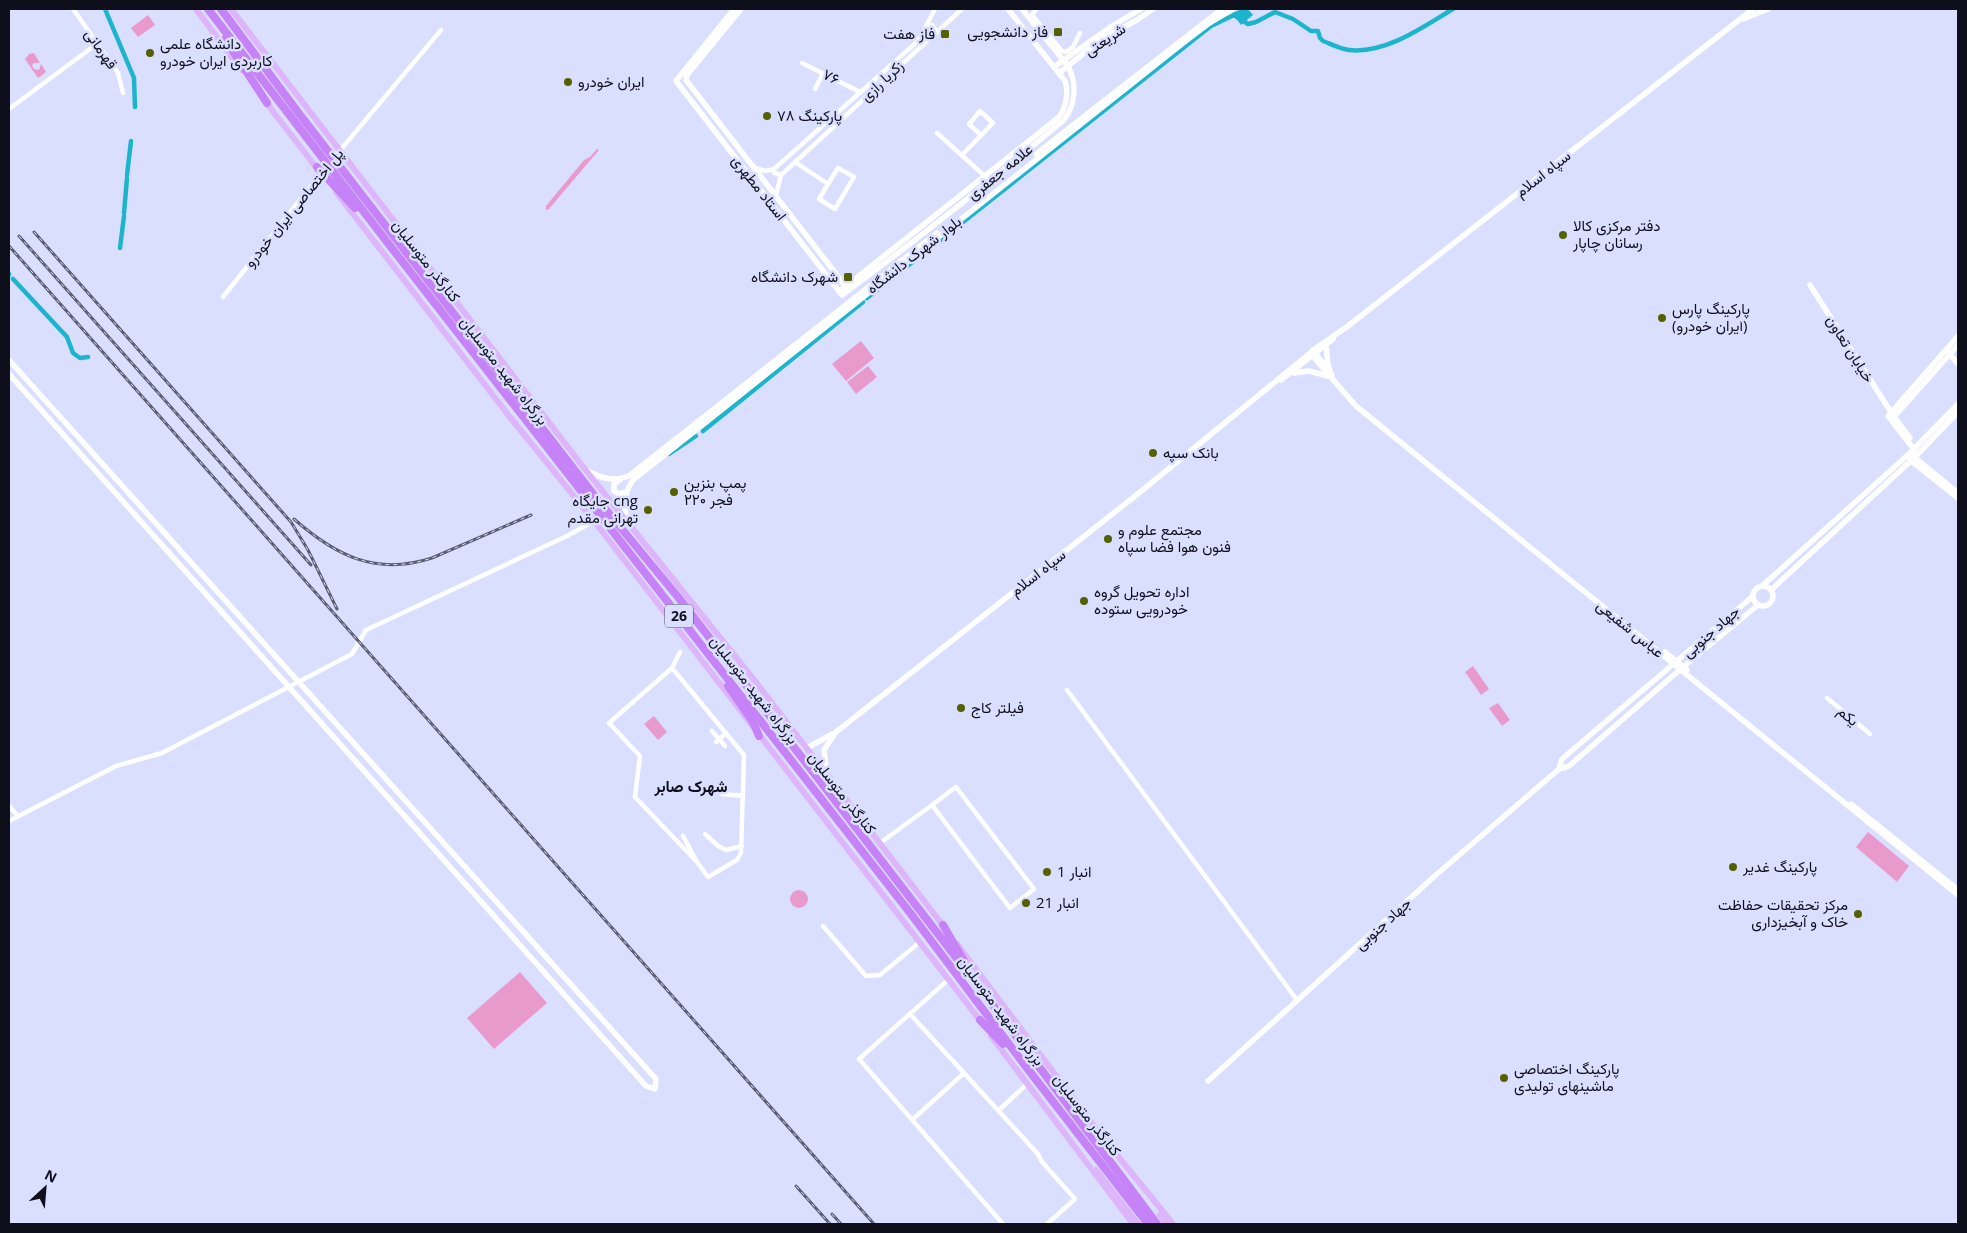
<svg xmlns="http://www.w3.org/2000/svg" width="1967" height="1233" viewBox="0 0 1967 1233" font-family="'Open Sans',Vazirmatn,sans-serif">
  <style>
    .green { fill: #e99acd }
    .water { fill: #1db4ce }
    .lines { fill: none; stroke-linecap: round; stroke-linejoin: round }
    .canal { stroke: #1db4ce; stroke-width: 4.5 }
    .street { stroke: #fff; stroke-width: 4.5 }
    .secondary { stroke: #fff; stroke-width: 5.5 }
    .primary { stroke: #ddb5fa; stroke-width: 6 }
    .highway { stroke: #c683f7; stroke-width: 8 }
    .rail-casing { stroke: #5a5d70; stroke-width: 3 }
    .rail { stroke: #dadfff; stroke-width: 1; stroke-dasharray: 4; stroke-linecap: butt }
    .poi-dot { fill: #556000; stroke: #dadfff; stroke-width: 2 }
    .labels { text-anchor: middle; stroke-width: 5; stroke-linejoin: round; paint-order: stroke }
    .shield { fill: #dadfff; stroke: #4b4d5f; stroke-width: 1 }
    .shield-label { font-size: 14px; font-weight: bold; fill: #0e0f1a }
    .poi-label { font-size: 15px; fill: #0e0f1a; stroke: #dadfff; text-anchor: start }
    .street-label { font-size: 15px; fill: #0e0f1a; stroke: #dadfff }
    .neighbourhood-label { font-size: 16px; font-weight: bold; fill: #0e0f1a; stroke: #dadfff }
  </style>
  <rect width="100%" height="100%" fill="#dadfff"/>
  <g class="green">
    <polygon points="148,15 155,25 138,37 131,28"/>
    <polygon points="34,53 40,63 34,63 32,65 34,69 39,70 41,64 46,72 38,78 25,59 29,54"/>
    <polygon points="597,149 599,150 548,210 546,209 546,206 584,160 590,157"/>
    <polygon points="861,341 874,358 846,381 832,364"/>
    <polygon points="868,366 877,377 856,394 847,382"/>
    <polygon points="1473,666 1489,689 1481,695 1465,672"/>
    <polygon points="1498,703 1510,720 1502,726 1489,708"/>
    <polygon points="654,716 667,732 658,740 644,724"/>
    <polygon points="1868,832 1909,866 1897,882 1856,847"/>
    <circle cx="799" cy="899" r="9"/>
    <polygon points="520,972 547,1003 494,1049 467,1018"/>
  </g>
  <polygon class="water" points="1242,9 1248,9 1253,15 1241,25 1232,13"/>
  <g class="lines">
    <g class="canal">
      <polyline points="105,9 134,78 135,107"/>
      <polyline points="127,175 131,141"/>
      <polyline points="124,213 127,178"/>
      <polyline points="120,248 124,216"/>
      <polyline points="9,274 9,275"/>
      <polyline points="13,279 67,337 73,353 80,358 88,357"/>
      <path d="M867,298L1211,26L1234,15L1248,24L1256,22L1275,12L1293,19L1311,31H1318L1320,38L1323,41C1331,44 1340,49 1349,50C1386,54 1423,27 1453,9"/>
      <polyline points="703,431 863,302"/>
      <polyline points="669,454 696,436"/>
    </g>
    <g class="street">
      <polyline points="73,9 118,73 123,93"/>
      <polyline points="1036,9 1032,15 1062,51 1066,52 1073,47 1080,33"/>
      <polyline points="926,26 932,25 935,29 935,33"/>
      <polyline points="802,63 860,92"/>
      <polyline points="815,89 823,73"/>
      <polyline points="9,109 98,43"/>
      <polyline points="937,133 987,178"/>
      <polyline points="962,155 993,123 980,111 969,124 981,135"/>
      <polyline points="795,162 828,184 838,168 854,177 835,209 819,199 828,184"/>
      <polyline points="327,166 441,30"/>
      <polyline points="755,168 765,171 774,169"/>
      <polyline points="781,175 962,9"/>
      <polyline points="781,175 774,173 774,169 918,41 935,9"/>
      <polyline points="776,195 781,175"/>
      <polyline points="223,297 322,172"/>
      <polyline points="672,668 744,755 741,853 737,860 708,877 697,862 635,797 640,756 609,723 672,668 680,652"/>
      <polyline points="1067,690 1297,1000"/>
      <polyline points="1827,698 1870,734"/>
      <polyline points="712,731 725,746"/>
      <polyline points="716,742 726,733"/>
      <polyline points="712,787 722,794 743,796"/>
      <polygon points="956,787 1034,889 1010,908 932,805"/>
      <polyline points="9,806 18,816"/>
      <polyline points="9,821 116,766 162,753 352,654 366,630 567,536 594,521"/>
      <polyline points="705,834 718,846 726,850 742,846"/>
      <polyline points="683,836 696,860"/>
      <polyline points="880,843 932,805"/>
      <polyline points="823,926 866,976 880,975 920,942"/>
      <polyline points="948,980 859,1059 1003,1224"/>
      <polyline points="910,1014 1038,1154 1042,1162 1075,1199 1047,1224"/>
      <polyline points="999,1110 1027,1084"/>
      <polyline points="912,1120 964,1073"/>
    </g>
    <g class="secondary">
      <path d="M734,9L676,81L842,295C918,239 992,180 1064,120C1076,103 1077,84 1068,66L1022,9"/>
      <polyline points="741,9 687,75 686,80 847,288"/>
      <polyline points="1743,19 1768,9"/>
      <polyline points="1054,67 1112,26 1141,9"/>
      <polyline points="1059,73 1102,39 1137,20 1153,9"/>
      <polyline points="1036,154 1222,9"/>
      <polyline points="1810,285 1894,417"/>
      <path d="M840,291L1059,117C1066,107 1069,93 1065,81L1008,9"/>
      <polyline points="1326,346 1328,365 1332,376"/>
      <polyline points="1313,350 1324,365"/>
      <polyline points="1948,352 1958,364"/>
      <polyline points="1310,353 1356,406 1958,895"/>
      <polyline points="9,360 656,1079 655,1089 646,1086 9,374"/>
      <polyline points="1294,373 1309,371 1328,376"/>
      <polyline points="1281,380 1333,339"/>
      <polyline points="1910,438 1894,417 1958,345"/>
      <polyline points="1916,452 1888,416 1958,336"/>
      <polyline points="1913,456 1958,493"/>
      <polyline points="1910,460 1958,498"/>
      <path d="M586,470C600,478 613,482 629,476L937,233"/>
      <polyline points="620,480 614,484 614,491 619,494 626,492"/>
      <path d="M626,520C625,504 624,493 633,480L1183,43L1208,24L1233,9"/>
      <circle cx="1763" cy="596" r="10"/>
      <polyline points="1762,586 1910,453 1958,404"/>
      <polyline points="1771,590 1915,457 1958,412"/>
      <polyline points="1665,652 1687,670"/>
      <polyline points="804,746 809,747 832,734"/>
      <polyline points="1559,769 1562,759 1753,596"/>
      <polyline points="827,774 824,750 836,732 1139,493 1319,346 1348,326 1753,9"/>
      <polyline points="1851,804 1958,890"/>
      <polyline points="1208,1081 1437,874 1559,769 1569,766 1683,667 1758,605"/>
    </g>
    <g class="primary">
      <polyline points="196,9 241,70"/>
      <polyline points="231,9 584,468 755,681 945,928"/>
      <polyline points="264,100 319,171"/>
      <polyline points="336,192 509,416 594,521 982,1023"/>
      <polyline points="487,351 510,378"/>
      <polyline points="957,944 1100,1134 1173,1224"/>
      <polyline points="991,1036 1133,1224"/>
      <polyline points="1096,1170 1138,1224"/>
      <polyline points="1160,1215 1167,1224"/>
    </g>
    <g class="highway">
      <polyline points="208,9 391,247 911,914 1027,1068 1148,1224"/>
      <polyline points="221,9 300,115 597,499 678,597 989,1000 1157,1224"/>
      <polyline points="225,39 267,103"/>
      <polyline points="317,167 355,208"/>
      <polyline points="728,686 753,722 759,736"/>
      <polyline points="943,925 964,961"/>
      <polyline points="980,1020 1003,1044"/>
    </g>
    <defs>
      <g id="rail">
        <polyline points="34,232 291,522 308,550 337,609"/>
        <polyline points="19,236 311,565"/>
        <polyline points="9,246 874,1224"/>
        <path d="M294,519C336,556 376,576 432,558L531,515"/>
        <polyline points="796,1186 830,1224"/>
        <polyline points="832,1214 841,1224"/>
      </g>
    </defs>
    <use href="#rail" class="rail-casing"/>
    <use href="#rail" class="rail"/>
  </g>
  <g class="poi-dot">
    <rect x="1053" y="27" width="10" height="10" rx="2.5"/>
    <rect x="940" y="29" width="10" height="10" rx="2.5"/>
    <circle cx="150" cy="53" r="5"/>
    <circle cx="568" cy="82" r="5"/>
    <circle cx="767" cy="116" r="5"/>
    <circle cx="1563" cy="235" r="5"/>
    <rect x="843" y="272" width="10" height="10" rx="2.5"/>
    <circle cx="1662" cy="318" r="5"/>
    <circle cx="1153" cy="453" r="5"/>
    <circle cx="674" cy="492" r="5"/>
    <circle cx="648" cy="510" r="5"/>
    <circle cx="1108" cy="539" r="5"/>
    <circle cx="1084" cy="601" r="5"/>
    <circle cx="961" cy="708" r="5"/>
    <circle cx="1733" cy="867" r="5"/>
    <circle cx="1047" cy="872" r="5"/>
    <circle cx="1026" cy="903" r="5"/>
    <circle cx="1858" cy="914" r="5"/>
    <circle cx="1504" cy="1078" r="5"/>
  </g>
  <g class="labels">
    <rect class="shield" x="665" y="604.5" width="28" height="23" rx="4"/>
    <g class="shield-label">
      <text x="679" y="621">26</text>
    </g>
    <g class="poi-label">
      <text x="1048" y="37" text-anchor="end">فاز دانشجویی</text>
      <text x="935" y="39" text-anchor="end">فاز هفت</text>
      <text x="160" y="49">دانشگاه علمی<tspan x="160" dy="17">کاربردی ایران خودرو</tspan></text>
      <text x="578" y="87">ایران خودرو</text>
      <text x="777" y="121">پارکینگ ۷۸</text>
      <text x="1573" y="231">دفتر مرکزی کالا<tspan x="1573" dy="17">رسانان چاپار</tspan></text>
      <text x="838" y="282" text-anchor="end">شهرک دانشگاه</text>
      <text x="1672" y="314">پارکینگ پارس<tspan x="1672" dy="17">(ایران خودرو)</tspan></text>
      <text x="1163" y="458">بانک سپه</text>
      <text x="684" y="488">پمپ بنزین<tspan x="684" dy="17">۲۲۰ فجر</tspan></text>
      <text x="638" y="506" text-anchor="end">جایگاه cng<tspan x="638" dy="17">تهرانی مقدم</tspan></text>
      <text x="1118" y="535">مجتمع علوم و<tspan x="1118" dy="17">فنون هوا فضا سپاه</tspan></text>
      <text x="1094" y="597">اداره تحویل گروه<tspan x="1094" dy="17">خودرویی ستوده</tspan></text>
      <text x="971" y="713">فیلتر کاج</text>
      <text x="1743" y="872">پارکینگ غدیر</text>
      <text x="1057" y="877">انبار 1</text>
      <text x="1036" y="908">انبار 21</text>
      <text x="1848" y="910" text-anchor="end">مرکز تحقیقات حفاظت<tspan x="1848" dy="17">خاک و آبخیزداری</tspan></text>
      <text x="1514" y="1074">پارکینگ اختصاصی<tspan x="1514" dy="17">ماشینهای تولیدی</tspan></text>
    </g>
    <g class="street-label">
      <text transform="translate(1105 40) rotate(-34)" y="5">شریعتی</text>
      <text transform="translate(101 49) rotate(55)" y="5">قهرمانی</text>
      <text transform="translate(831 77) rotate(27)" y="5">۷۶</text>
      <text transform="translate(882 81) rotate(-43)" y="5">زکریا رازی</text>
      <text transform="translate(1000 172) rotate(-39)" y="5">علامه جعفری</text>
      <text transform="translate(1543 174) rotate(-38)" y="5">سپاه اسلام</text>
      <text transform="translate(759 188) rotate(52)" y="5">استاد مطهری</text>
      <text transform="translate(294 208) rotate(-51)" y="5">پل اختصاصی ایران خودرو</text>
      <text transform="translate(914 255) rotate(-38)" y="5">بلوار شهرک دانشگاه</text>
      <text transform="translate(426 261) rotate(52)" y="5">کنارگذر متوسلیان</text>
      <text transform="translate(1850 349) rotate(58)" y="5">خیابان تعاون</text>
      <text transform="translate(504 371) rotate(52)" y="5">بزرگراه شهید متوسلیان</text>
      <text transform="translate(1038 573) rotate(-38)" y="5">سپاه اسلام</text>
      <text transform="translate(1630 629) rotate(39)" y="5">عباس شفیعی</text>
      <text transform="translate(1711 632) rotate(-41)" y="5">جهاد جنوبی</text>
      <text transform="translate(754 690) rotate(52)" y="5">بزرگراه شهید متوسلیان</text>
      <text transform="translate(1848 716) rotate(40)" y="5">یکم</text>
      <text transform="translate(842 793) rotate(52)" y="5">کنارگذر متوسلیان</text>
      <text transform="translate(1383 924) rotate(-42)" y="5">جهاد جنوبی</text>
      <text transform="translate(1001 1011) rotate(53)" y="5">بزرگراه شهید متوسلیان</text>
      <text transform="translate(1087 1115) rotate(52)" y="5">کنارگذر متوسلیان</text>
    </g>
    <g class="neighbourhood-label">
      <text x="691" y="792">شهرک صابر</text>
    </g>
  </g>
  <rect width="1967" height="1233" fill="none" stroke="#0e0f1a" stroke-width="20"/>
  <g transform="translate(45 1188) rotate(26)" stroke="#dadfff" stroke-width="4" paint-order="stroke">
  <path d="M0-4L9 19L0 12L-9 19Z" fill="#0e0f1a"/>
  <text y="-8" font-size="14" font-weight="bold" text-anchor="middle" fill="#0e0f1a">N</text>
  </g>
</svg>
